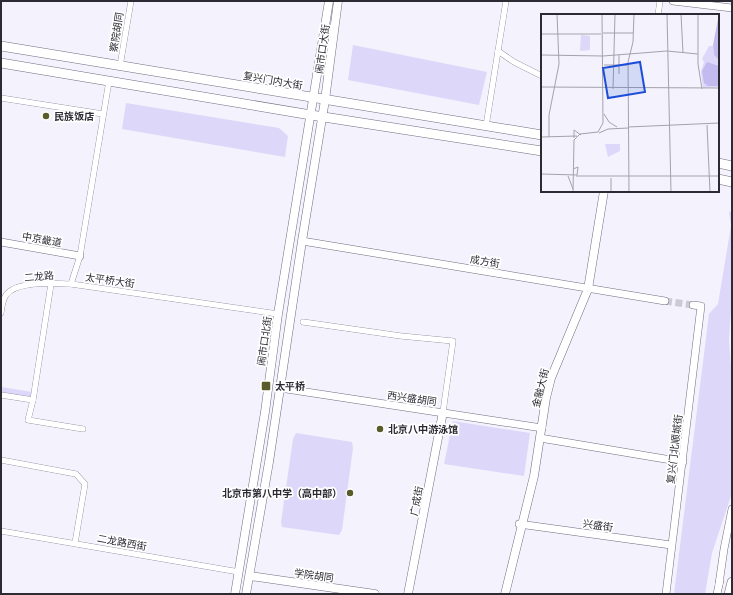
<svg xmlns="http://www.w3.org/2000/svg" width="733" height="595" viewBox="0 0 733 595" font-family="'Titillium Web','Noto Sans SC',sans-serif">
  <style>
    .green { fill: #ddd7fa }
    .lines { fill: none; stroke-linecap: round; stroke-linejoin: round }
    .tertiary-tunnel { stroke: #cccad4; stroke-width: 7; stroke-dasharray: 7 3.5; stroke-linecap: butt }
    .minor-casing { stroke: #706d81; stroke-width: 6 }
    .tertiary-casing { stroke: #706d81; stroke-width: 8 }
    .secondary-casing { stroke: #706d81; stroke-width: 9 }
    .trunk-casing { stroke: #706d81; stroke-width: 10 }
    .minor { stroke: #fff; stroke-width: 5.5 }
    .tertiary { stroke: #fff; stroke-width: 7 }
    .secondary { stroke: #fff; stroke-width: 8 }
    .trunk { stroke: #fff; stroke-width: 9 }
    .poi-dot { fill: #595c2a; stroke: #fff; stroke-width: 1.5 }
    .labels { text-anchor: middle; stroke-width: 3.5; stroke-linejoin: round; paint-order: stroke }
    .street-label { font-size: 10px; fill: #2c2a33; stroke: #fff }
    .poi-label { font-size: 10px; font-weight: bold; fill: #2c2a33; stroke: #fff; text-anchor: start }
    .inset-road { fill: none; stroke: #a4a2ac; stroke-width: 1 }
    .view { fill: #1d4ed8; fill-opacity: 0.15; stroke: #1d4ed8; stroke-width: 2 }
    .inset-edge { fill: none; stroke: #2c2a33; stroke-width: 2 }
  </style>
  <rect width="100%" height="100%" fill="#f4f2fc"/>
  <g class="green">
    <polygon points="353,45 487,72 479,105 348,80"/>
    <polygon points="126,103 279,128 288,136 285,157 122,129"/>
    <polygon points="729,211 732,213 732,297 729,339 732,382 732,493 712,553 705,594 674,594 709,314 718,304 731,226"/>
    <polygon points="1,387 32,392 31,397 1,392"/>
    <polygon points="453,421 530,433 524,476 444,464"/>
    <polygon points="296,433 352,442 353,448 342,530 339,535 282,527 281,522 293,439"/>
  </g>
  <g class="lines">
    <polyline class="tertiary-tunnel" points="665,301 693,305"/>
    <defs>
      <g id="minor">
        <polyline points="658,15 660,1"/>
        <polyline points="498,51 514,62 542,76"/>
        <polyline points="120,66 131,1"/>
        <polyline points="109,81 80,256 71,284 278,314"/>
        <polyline points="1,98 103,114"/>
        <polyline points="486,126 506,1"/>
        <polyline points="51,284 33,400 28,420 83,429"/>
        <path d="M1,313C2,307 2,301 6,295C17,280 54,284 71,284"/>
        <polyline points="303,322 401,336 453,341 443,412"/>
        <polyline points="1,395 33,400"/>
        <polyline points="1,460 76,474 85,484 75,543"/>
        <polyline points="1,531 239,572"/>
      </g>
      <g id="tertiary">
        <polyline points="673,1 732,8"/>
        <polyline points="302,241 665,301"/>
        <polyline points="1,242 80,256"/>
        <polyline points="280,388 542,428"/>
        <polyline points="540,438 683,462"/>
        <polyline points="519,524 671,545"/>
        <polyline points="719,584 724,549 732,509"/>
        <polyline points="666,594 701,306 693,305"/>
        <polyline points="717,594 720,580"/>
      </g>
      <g id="secondary">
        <polyline points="250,576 375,594"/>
        <polyline points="235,594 265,412 278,314 329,1"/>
        <polyline points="246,594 269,462 302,241 325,100 338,1"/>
        <polyline points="408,594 443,412"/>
        <polyline points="505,594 534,476 546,398 551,378 588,289 604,191"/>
      </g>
      <g id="trunk">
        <polyline points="1,46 542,135"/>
        <polyline points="1,63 311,115 542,151"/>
        <polyline points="718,163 732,166"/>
        <polyline points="718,179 732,182"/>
        <polyline points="729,594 732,582"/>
      </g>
    </defs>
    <use href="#minor" class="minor-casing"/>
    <use href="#tertiary" class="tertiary-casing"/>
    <use href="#secondary" class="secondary-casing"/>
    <use href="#trunk" class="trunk-casing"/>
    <use href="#minor" class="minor"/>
    <use href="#tertiary" class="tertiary"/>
    <use href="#secondary" class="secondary"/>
    <use href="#trunk" class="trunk"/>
  </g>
  <g class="poi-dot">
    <circle cx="46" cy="116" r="4"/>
    <rect x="261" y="381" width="10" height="10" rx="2"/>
    <circle cx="380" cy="429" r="4"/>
    <circle cx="350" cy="493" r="4"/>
  </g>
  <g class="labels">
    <g class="street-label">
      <text transform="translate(116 32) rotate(-81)" y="4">察院胡同</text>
      <text transform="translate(322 49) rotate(-82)" y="4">闹市口大街</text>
      <text transform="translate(273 80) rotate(10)" y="4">复兴门内大街</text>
      <text transform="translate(42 239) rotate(10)" y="4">中京畿道</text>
      <text transform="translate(485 261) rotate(9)" y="4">成方街</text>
      <text transform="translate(39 276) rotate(-5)" y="4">二龙路</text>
      <text transform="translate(110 280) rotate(8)" y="4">太平桥大街</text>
      <text transform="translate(264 341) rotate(-82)" y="4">闹市口北街</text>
      <text transform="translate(540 388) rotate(-76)" y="4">金融大街</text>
      <text transform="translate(412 398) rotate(8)" y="4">西兴盛胡同</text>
      <text transform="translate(674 449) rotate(-83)" y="4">复兴门北顺城街</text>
      <text transform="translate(416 501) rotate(-79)" y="4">广成街</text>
      <text transform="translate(598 525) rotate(8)" y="4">兴盛街</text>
      <text transform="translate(122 542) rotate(10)" y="4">二龙路西街</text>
      <text transform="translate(314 575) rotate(8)" y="4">学院胡同</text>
    </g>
    <g class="poi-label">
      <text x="54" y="120">民族饭店</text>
      <text x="275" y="390">太平桥</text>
      <text x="388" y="433">北京八中游泳馆</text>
      <text x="342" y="497" text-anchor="end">北京市第八中学（高中部）</text>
    </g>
  </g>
  <g transform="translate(541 14)">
    <rect width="178" height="178" fill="#f4f2fc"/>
    <path d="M40,21L49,22V36L39,37ZM168,32H172L173,41L178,46V73L162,74L160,58L163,48L161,45ZM64,130H79V137L67,143Z" fill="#ddd7fa"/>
    <path d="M178,0V46L173,41L172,31ZM166,48L178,52L177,72H167L163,69L161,57Z" fill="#c3baf0"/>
    <path class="inset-road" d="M126,0L130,178M140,0L142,39M157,0V50L161,75M62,19H92M0,20H60M0,41L62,42L126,37L157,40M63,51H86M78,60V41M0,73L178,74M72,75L74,0M63,100L68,108L76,113M166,111L169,178M87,113L178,109M58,119L67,115L87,114M0,123L36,122M8,123V101L18,50L16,0M33,124V116L40,121M0,160L36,161L37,153L32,155M27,162L32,175M35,162H178M70,164V178M32,178L33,126L39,120L57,118L62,109L61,0M88,178L87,48L92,28L93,0"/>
    <path class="view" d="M99,48L104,78L67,84L62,54Z"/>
    <rect width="178" height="178" class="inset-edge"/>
  </g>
  <rect width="733" height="595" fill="none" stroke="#2c2a33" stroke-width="4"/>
</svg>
